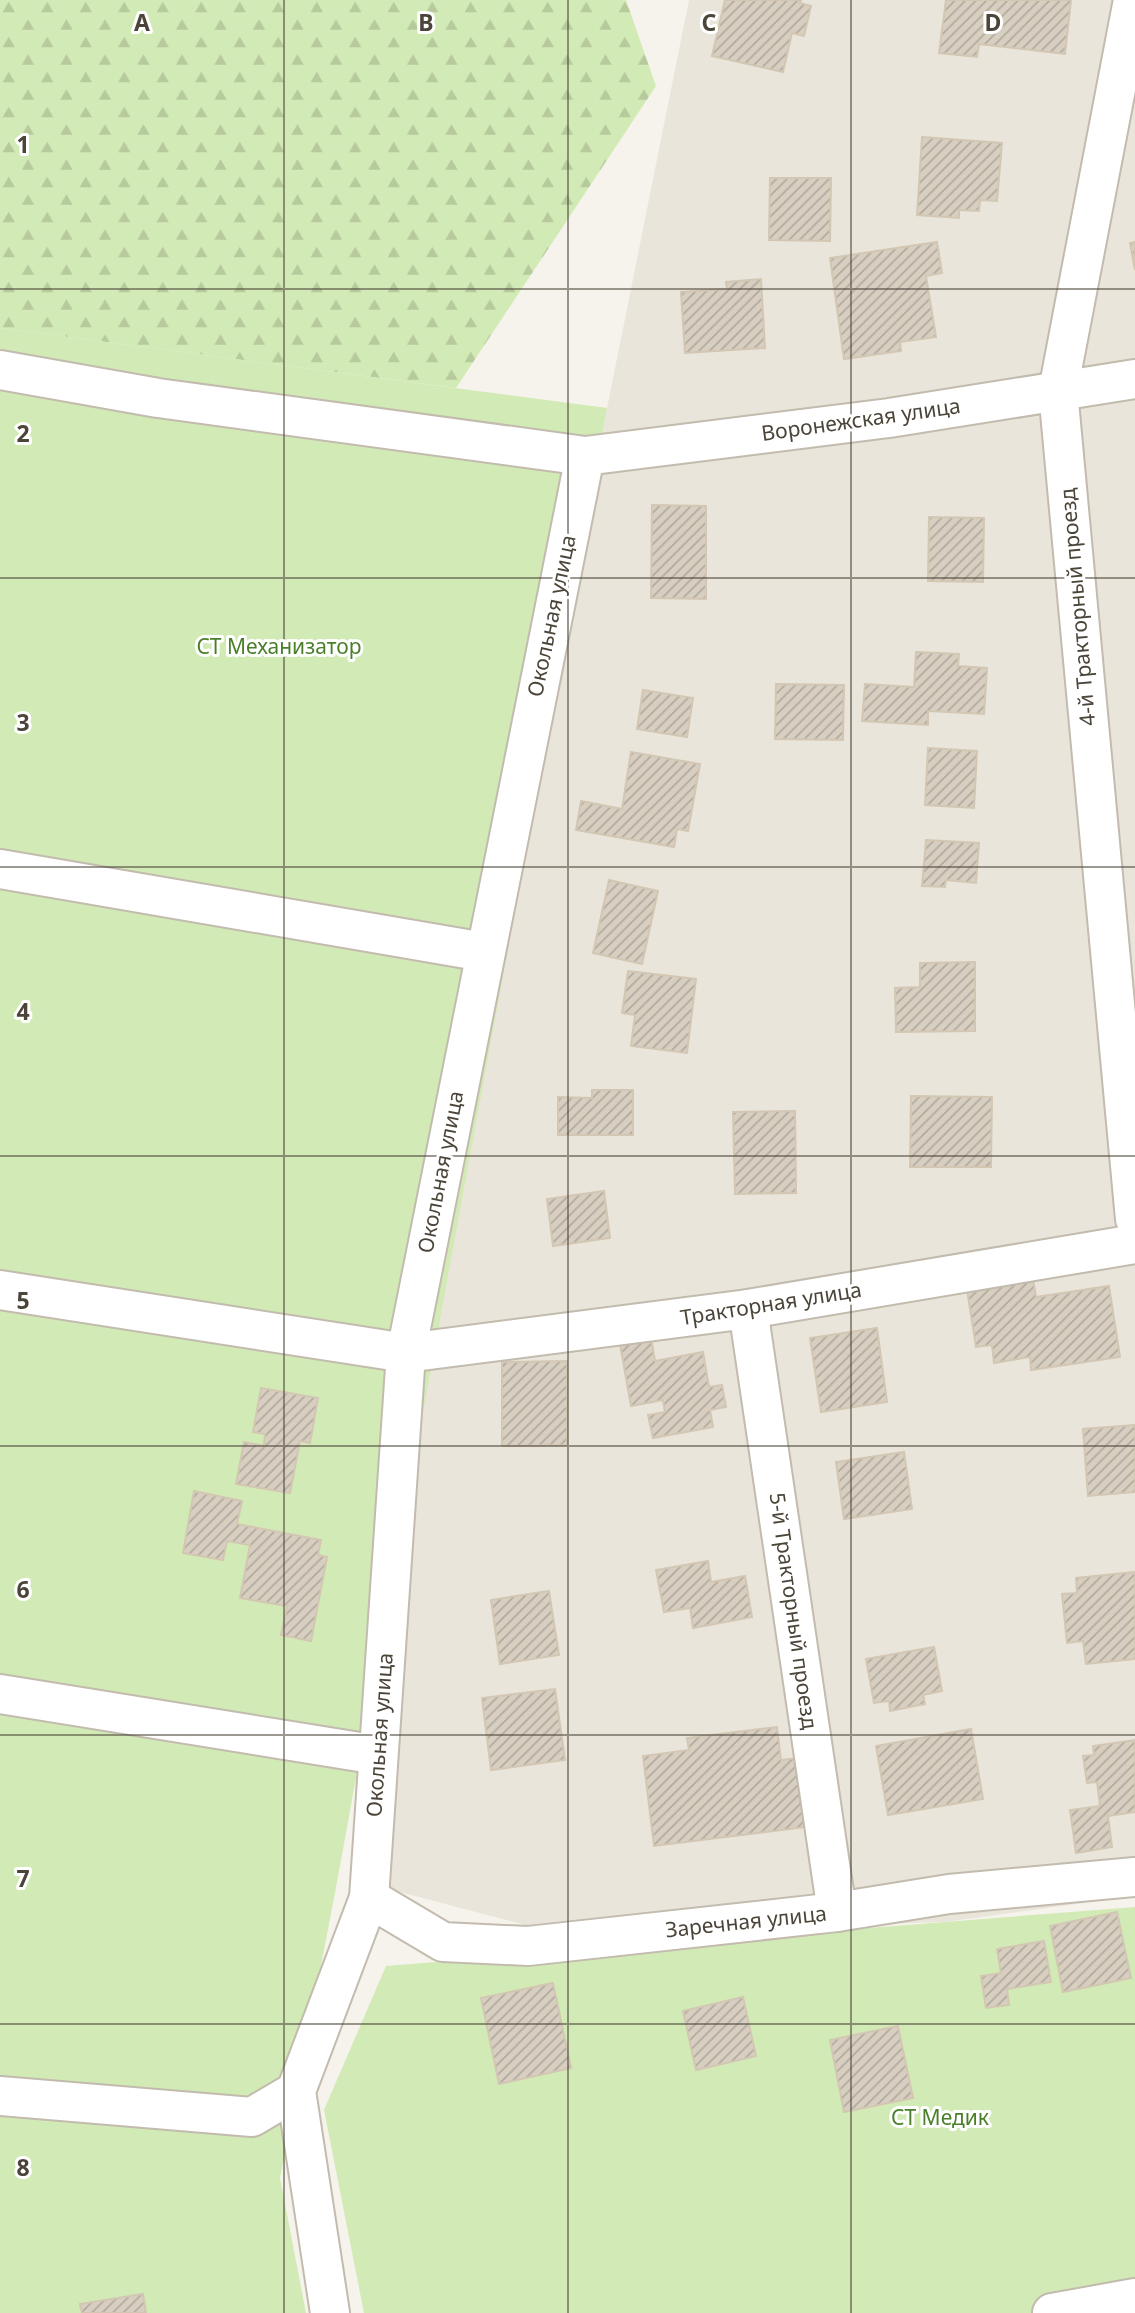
<svg xmlns="http://www.w3.org/2000/svg" width="1135" height="2313" viewBox="0 0 1135 2313" font-family="'Noto Sans',sans-serif">
  <style>
    .residential { fill: #eae5da }
    .forest { fill: url(#forest-firs) }
    .green { fill: #d2eab5 }
    .building { fill: url(#building-hatch); stroke: #d3c7b4; stroke-width: 2 }
    .lines { fill: none; stroke-linecap: round; stroke-linejoin: round }
    .minor-casing { stroke: #c2bbae; stroke-width: 42 }
    .minor { stroke: #fff; stroke-width: 38 }
    .grid { fill: none; stroke: #4b4439; stroke-width: 2; stroke-opacity: 0.55 }
    .labels { text-anchor: middle; stroke-width: 6; stroke-linejoin: round; paint-order: stroke }
    .street-label { font-size: 21px; fill: #4b4439; stroke: #fff }
    .park-label { font-size: 21px; fill: #4a7f2a; stroke: #fff }
    .grid-label { font-size: 23px; text-anchor: middle; font-weight: bold; fill: #4b4439; stroke: #fff; stroke-width: 6; stroke-linejoin: round; paint-order: stroke }
  </style>
  <defs>
    <pattern id="forest-firs" width="22" height="20" patternUnits="userSpaceOnUse" patternTransform="scale(1.75)"><rect width="22" height="20" fill="#d2eab5"/><path d="M5 1l3.5 6h-7zM16 11l3.5 6h-7z" fill="#b6ca9c"/></pattern>
    <pattern id="building-hatch" width="6" height="6" patternUnits="userSpaceOnUse" patternTransform="scale(1.75)"><rect width="6" height="6" fill="#d8cfc1"/><path d="M-1 1l2-2M0 6l6-6M5 7l2-2" fill="none" stroke="#b1aa9e"/></pattern>
  </defs>
  <rect width="100%" height="100%" fill="#f6f3ec"/>
  <polygon class="residential" points="689,0 1135,0 1135,1896 945,1922 817,1926 533,1927 381,1887 422,1330"/>
  <polygon class="forest" points="0,0 626,0 656,86 456,388 0,328"/>
  <g class="green">
    <polygon points="0,328 607,408 334,1898 280,2178 306,2313 0,2313"/>
    <polygon points="1135,1907 1135,2313 364,2313 324,2110 386,1966"/>
  </g>
  <g class="building">
    <polygon points="725,0 801,0 800,3 811,6 804,36 792,33 783,72 712,56"/>
    <polygon points="946,0 1071,0 1065,54 979,44 977,57 939,53"/>
    <polygon points="922,137 1002,143 997,201 980,200 979,211 959,210 959,218 917,215"/>
    <polygon points="770,178 831,178 830,241 769,240"/>
    <polygon points="937,242 942,273 926,276 936,337 900,342 901,351 844,359 830,258"/>
    <polygon points="1135,242 1135,270 1130,243"/>
    <polygon points="761,279 765,348 685,353 681,292 727,289 726,282"/>
    <polygon points="652,505 706,506 706,599 651,598"/>
    <polygon points="929,517 984,518 983,582 928,581"/>
    <polygon points="916,652 959,654 958,666 987,668 984,714 928,711 928,725 862,721 865,684 914,687"/>
    <polygon points="776,684 844,685 843,740 775,739"/>
    <polygon points="643,690 693,698 687,737 637,729"/>
    <polygon points="928,748 977,751 974,808 925,805"/>
    <polygon points="631,752 700,764 688,831 677,829 674,847 576,830 581,801 622,809"/>
    <polygon points="926,840 979,843 976,883 946,880 945,887 922,886"/>
    <polygon points="609,880 658,891 642,964 593,953"/>
    <polygon points="975,962 975,1031 896,1032 895,988 920,987 920,963"/>
    <polygon points="628,971 696,979 687,1053 631,1046 635,1015 622,1013"/>
    <polygon points="592,1090 633,1090 633,1135 558,1135 558,1097 592,1098"/>
    <polygon points="911,1096 992,1097 991,1167 910,1167"/>
    <polygon points="795,1111 796,1193 735,1194 733,1112"/>
    <polygon points="604,1191 610,1238 553,1246 547,1199"/>
    <polygon points="1032,1273 1036,1297 1109,1286 1120,1357 1031,1370 1030,1357 994,1363 992,1345 976,1347 966,1283"/>
    <polygon points="877,1328 887,1402 821,1412 810,1338"/>
    <polygon points="651,1338 655,1361 703,1352 709,1387 722,1385 726,1407 710,1410 713,1427 653,1438 648,1415 665,1412 663,1400 631,1406 620,1344"/>
    <polygon points="567,1361 567,1445 502,1446 502,1362"/>
    <polygon points="261,1388 318,1398 310,1443 300,1441 290,1493 236,1484 244,1442 264,1446 265,1434 253,1432"/>
    <polygon points="1135,1425 1135,1492 1088,1496 1083,1429"/>
    <polygon points="904,1452 912,1509 844,1519 836,1462"/>
    <polygon points="194,1491 242,1501 237,1524 321,1540 318,1555 327,1557 311,1641 281,1635 287,1606 240,1598 250,1545 227,1541 223,1560 183,1553"/>
    <polygon points="708,1561 711,1582 745,1576 752,1617 693,1628 690,1608 664,1612 656,1570"/>
    <polygon points="1135,1572 1135,1659 1086,1664 1083,1641 1067,1643 1062,1594 1077,1593 1076,1578"/>
    <polygon points="549,1591 559,1655 500,1664 491,1600"/>
    <polygon points="934,1647 942,1691 923,1695 925,1704 890,1711 889,1701 874,1703 866,1659"/>
    <polygon points="555,1689 565,1760 491,1770 482,1698"/>
    <polygon points="777,1727 781,1760 798,1758 806,1827 654,1846 643,1756 689,1750 687,1738"/>
    <polygon points="971,1729 983,1799 888,1815 876,1746"/>
    <polygon points="1135,1740 1135,1812 1108,1816 1112,1847 1076,1853 1070,1810 1100,1806 1097,1782 1087,1783 1083,1756 1094,1755 1093,1746"/>
    <polygon points="1117,1912 1131,1978 1063,1992 1050,1926"/>
    <polygon points="1044,1941 1051,1982 1007,1989 1009,2005 986,2008 981,1976 1001,1973 997,1949"/>
    <polygon points="553,1983 571,2068 499,2084 481,1998"/>
    <polygon points="743,1997 756,2056 696,2070 683,2011"/>
    <polygon points="898,2026 913,2098 844,2112 830,2040"/>
    <polygon points="143,2294 146,2313 82,2313 80,2304"/>
  </g>
  <g class="lines">
    <defs>
      <g id="minor">
        <polyline points="1133,0 1058,391 1135,1219"/>
        <polyline points="0,370 158,398 585,456 889,418 1135,379"/>
        <polyline points="0,869 484,952"/>
        <polyline points="0,1290 406,1353 748,1309 1135,1244"/>
        <polyline points="748,1309 837,1912"/>
        <polyline points="0,1694 378,1755"/>
        <polyline points="369,1898 443,1942 528,1946 837,1912 949,1894 1135,1877"/>
        <polyline points="0,2096 252,2117 296,2091"/>
        <polyline points="330,2313 296,2091 369,1898 406,1353 585,456"/>
        <polyline points="1052,2313 1135,2298"/>
      </g>
    </defs>
    <use href="#minor" class="minor-casing"/>
    <use href="#minor" class="minor"/>
  </g>
  <path class="grid" d="M284,0V2313M568,0V2313M851,0V2313M0,289H1135M0,578H1135M0,867H1135M0,1156H1135M0,1446H1135M0,1735H1135M0,2024H1135"/>
  <g class="labels">
    <g class="street-label">
      <text transform="translate(861 420) rotate(-8)" y="7">Воронежская улица</text>
      <text transform="translate(1078 607) rotate(-95)" y="7">4-й Тракторный проезд</text>
      <text transform="translate(552 616) rotate(-78)" y="7">Окольная улица</text>
      <text transform="translate(441 1172) rotate(-79)" y="7">Окольная улица</text>
      <text transform="translate(771 1304) rotate(-9)" y="7">Тракторная улица</text>
      <text transform="translate(793 1611) rotate(82)" y="7">5-й Тракторный проезд</text>
      <text transform="translate(380 1735) rotate(-86)" y="7">Окольная улица</text>
      <text transform="translate(746 1922) rotate(-6)" y="7">Заречная улица</text>
    </g>
    <g class="park-label">
      <text x="279" y="654">СТ Механизатор</text>
      <text x="940" y="2125">СТ Медик</text>
    </g>
  </g>
  <g class="grid-label">
    <text x="142" y="31">A</text>
    <text x="426" y="31">B</text>
    <text x="709" y="31">C</text>
    <text x="993" y="31">D</text>
    <text x="23" y="153">1</text>
    <text x="23" y="442">2</text>
    <text x="23" y="731">3</text>
    <text x="23" y="1020">4</text>
    <text x="23" y="1309">5</text>
    <text x="23" y="1598">6</text>
    <text x="23" y="1887">7</text>
    <text x="23" y="2176">8</text>
  </g>
</svg>
